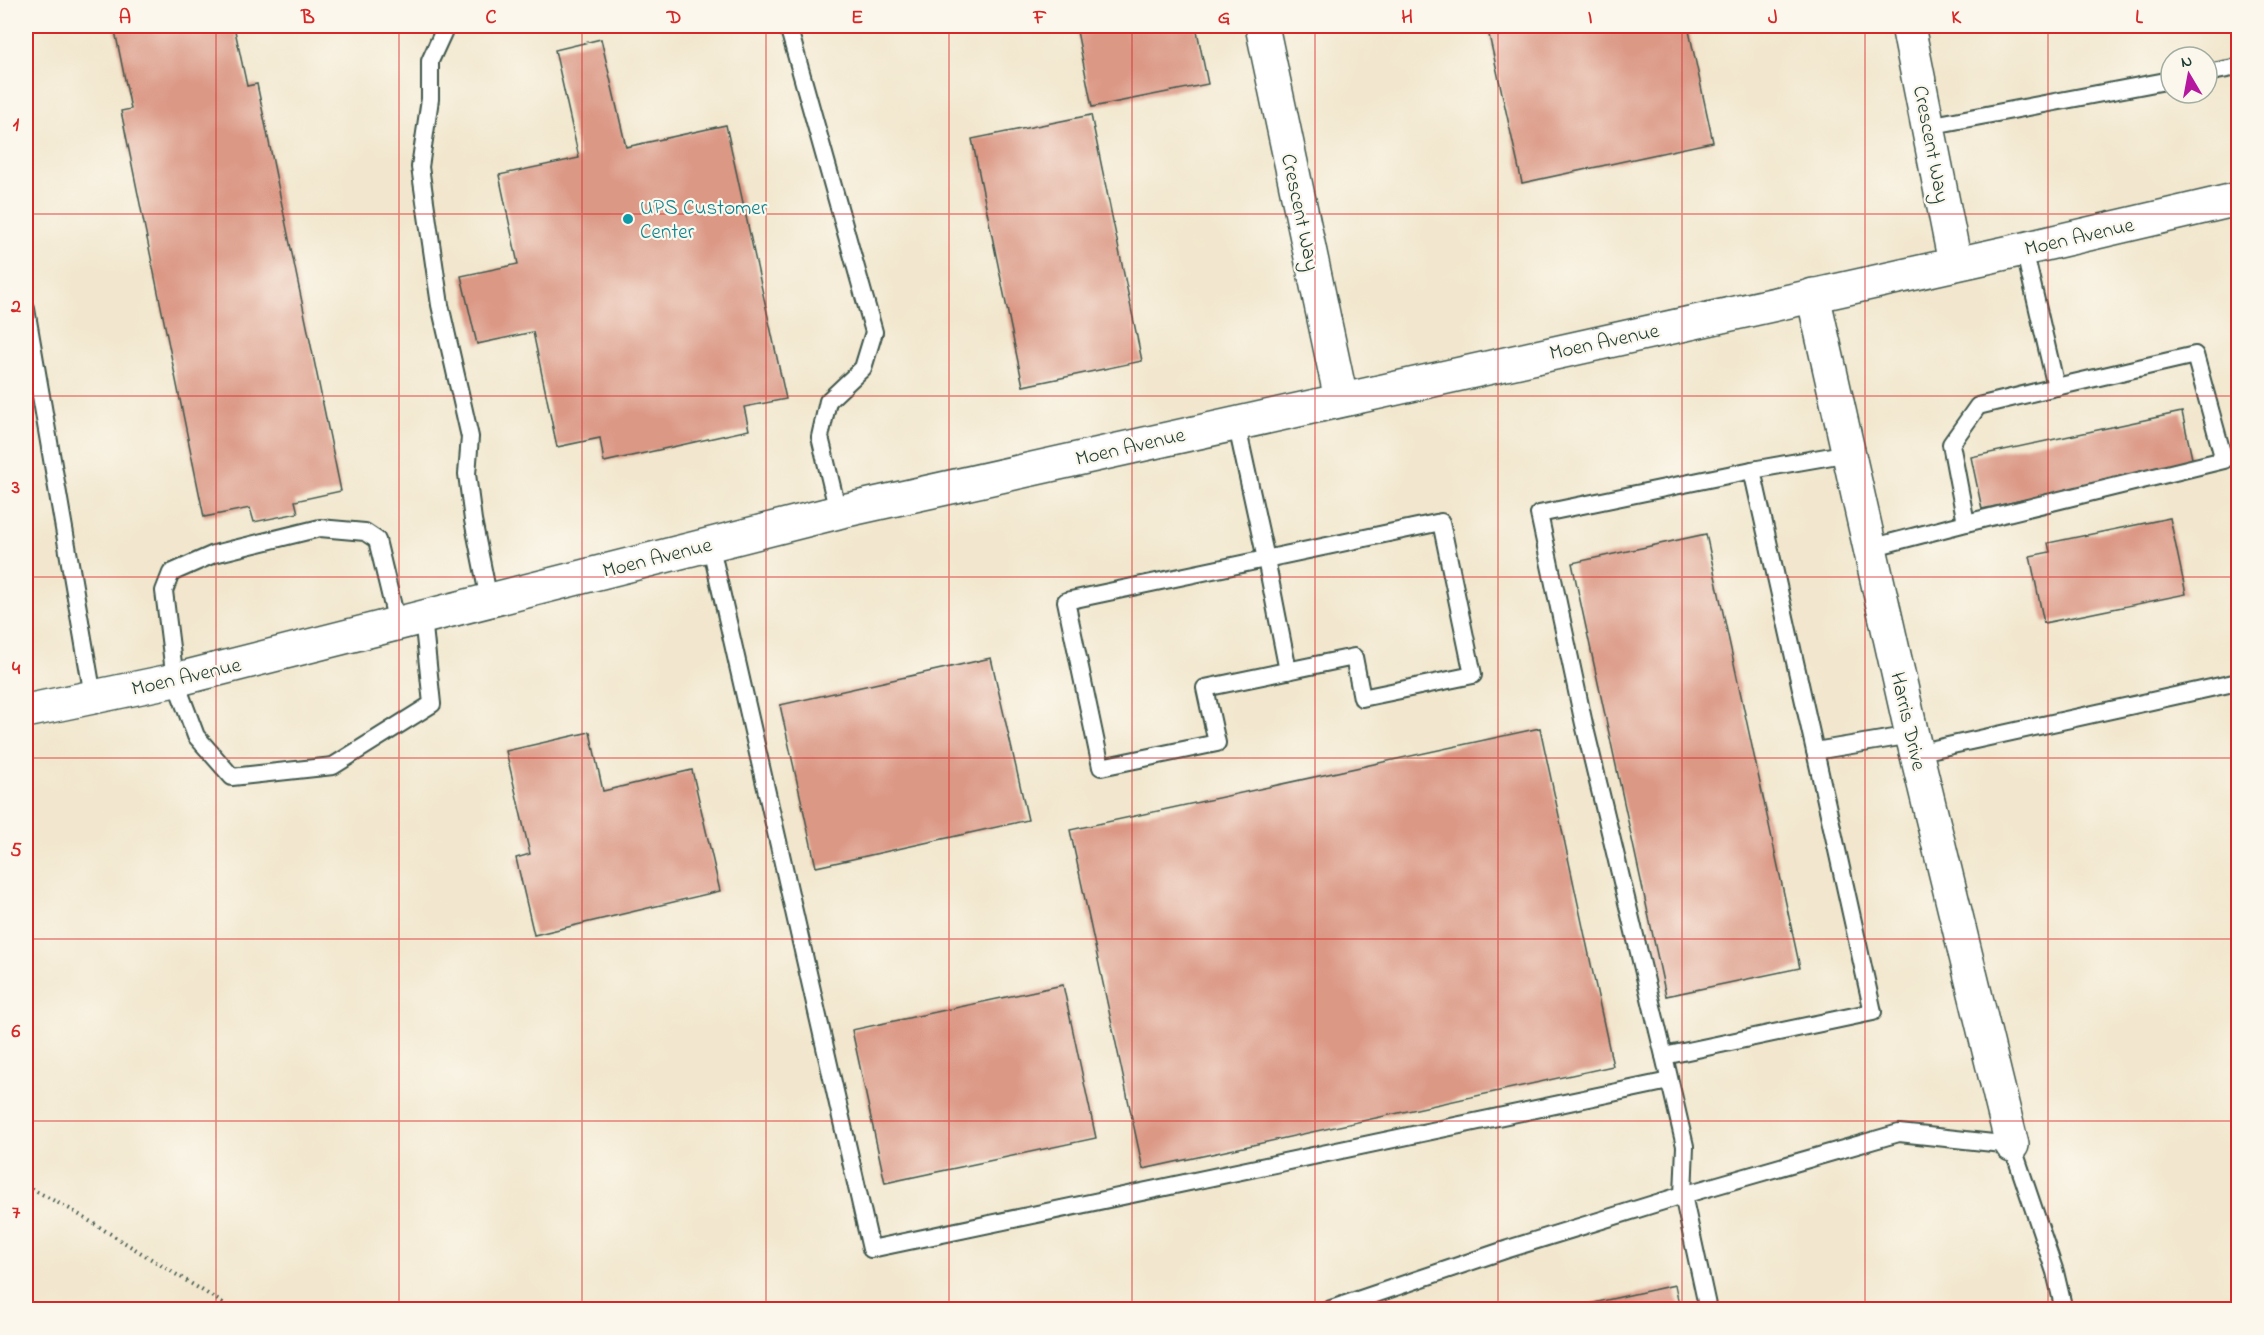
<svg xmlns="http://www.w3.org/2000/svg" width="2264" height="1335" viewBox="0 0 2264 1335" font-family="'Indie Flower',sans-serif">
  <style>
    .building { fill: #db9885 }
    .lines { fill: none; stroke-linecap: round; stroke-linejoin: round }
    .service-casing { stroke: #3f564b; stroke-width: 20 }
    .minor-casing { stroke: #3f564b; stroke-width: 36 }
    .path { stroke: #3f564b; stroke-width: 4; stroke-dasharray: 1.5 4.5; stroke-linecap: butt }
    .service { stroke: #fff; stroke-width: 16 }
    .minor { stroke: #fff; stroke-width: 33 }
    .grid { fill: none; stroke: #d62828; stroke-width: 1.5; stroke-opacity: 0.55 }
    .culture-dot { fill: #0f9aa8; stroke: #fbf7ec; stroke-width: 2 }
    .labels { text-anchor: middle; stroke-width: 4.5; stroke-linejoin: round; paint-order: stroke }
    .street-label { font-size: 21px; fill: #1f3d34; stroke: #fbf7ec }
    .culture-label { font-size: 21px; fill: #0d838f; stroke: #fbf7ec; text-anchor: start }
    .neatline { fill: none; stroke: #d62828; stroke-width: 2 }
    .grid-label { font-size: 20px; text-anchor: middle; font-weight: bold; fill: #d62828 }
  </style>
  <rect width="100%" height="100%" fill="#fbf7ec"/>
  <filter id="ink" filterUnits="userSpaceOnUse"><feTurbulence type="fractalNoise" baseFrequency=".0167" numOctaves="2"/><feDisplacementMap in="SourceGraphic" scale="12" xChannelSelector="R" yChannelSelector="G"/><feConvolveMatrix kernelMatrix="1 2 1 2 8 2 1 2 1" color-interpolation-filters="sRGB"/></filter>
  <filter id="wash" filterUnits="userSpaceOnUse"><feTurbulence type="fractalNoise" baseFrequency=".008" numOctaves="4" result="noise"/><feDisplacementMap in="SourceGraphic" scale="24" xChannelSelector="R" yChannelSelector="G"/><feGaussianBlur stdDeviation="1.35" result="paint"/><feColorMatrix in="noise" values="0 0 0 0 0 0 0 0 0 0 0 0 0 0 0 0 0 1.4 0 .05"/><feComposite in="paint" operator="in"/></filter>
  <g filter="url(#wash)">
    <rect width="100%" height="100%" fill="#f2e7ce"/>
    <g id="blocks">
      <g class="building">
        <polygon points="114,26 234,26 247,86 257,84 341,491 295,501 298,513 254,522 250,508 204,517 121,111 131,109"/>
        <polygon points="1076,26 1196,26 1208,84 1092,107"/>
        <polygon points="1487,26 1688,26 1713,142 1522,183"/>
        <polygon points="2056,26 2071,26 2071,27 2057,29"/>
        <polygon points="601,39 626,147 726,125 786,399 744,407 749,430 604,462 600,438 557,447 533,332 477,344 461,276 518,264 499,175 579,158 555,50"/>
        <polygon points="1091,115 1142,361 1023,386 972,139"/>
        <polygon points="2182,412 2193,463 1982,509 1971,457"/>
        <polygon points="2170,518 2186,594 2044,623 2030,556 2050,552 2048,543"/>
        <polygon points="1706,534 1800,968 1666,996 1572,563"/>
        <polygon points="991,658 1028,820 816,867 780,705"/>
        <polygon points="1540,728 1613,1066 1143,1169 1070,830"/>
        <polygon points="590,732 603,791 692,770 720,891 534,935 516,858 530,854 506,751"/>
        <polygon points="1063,985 1096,1138 885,1183 852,1030"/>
        <polygon points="1675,1285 1680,1310 1566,1310 1566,1309"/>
      </g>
    </g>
  </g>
  <g filter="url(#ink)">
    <use href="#blocks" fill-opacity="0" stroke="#3f564b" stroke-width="1.5"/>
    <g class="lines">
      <defs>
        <g id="service">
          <polyline points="446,26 430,61 430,99 420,167 440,305 470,437 467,474 473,520 489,600"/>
          <polyline points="788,26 874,332 863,368 828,401 820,437 838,512"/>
          <polyline points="2207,73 2238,67"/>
          <polyline points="1928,126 2171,80"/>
          <polyline points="26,309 93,696"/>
          <polyline points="1236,422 1266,559 1288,671"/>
          <polyline points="1849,453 1752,470 1539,514 1584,724 1664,1056 1873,1012 1815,751 1912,735"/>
          <polyline points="1752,470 1815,751"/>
          <polygon points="1441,522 1473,675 1362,698 1354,657 1205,688 1217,743 1101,767 1066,601"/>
          <polyline points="1966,523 2224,460 2195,355 2056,387"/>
          <polyline points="710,543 871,1249 1669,1081"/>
          <polyline points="1870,548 1966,523 1951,444 1978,406 2056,387 2024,249"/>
          <polyline points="397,623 377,540 365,532 320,528 214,554 171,573 164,591 175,680 196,736 232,777 333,766 432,704 423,617"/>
          <polyline points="1916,753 2238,682"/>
          <polyline points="1328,1310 1508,1249 1683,1195 1685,1146 1664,1056"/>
          <polyline points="1708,1310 1683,1195 1899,1133 2012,1145 2055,1272 2064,1310"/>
        </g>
        <g id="minor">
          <polyline points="1262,26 1341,399"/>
          <polyline points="1908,26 1955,263"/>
          <polyline points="1813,295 1912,735 2012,1145"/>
          <polyline points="26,711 175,680 838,512 2024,249 2238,199"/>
        </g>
      </defs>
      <use href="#service" class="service-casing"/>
      <use href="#minor" class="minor-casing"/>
      <polyline class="path" points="26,1186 70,1209 234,1310"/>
      <use href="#service" class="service"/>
      <use href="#minor" class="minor"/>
    </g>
  </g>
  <path class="grid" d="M216,26V1310M399,26V1310M582,26V1310M766,26V1310M949,26V1310M1132,26V1310M1315,26V1310M1498,26V1310M1682,26V1310M1865,26V1310M2048,26V1310M26,214H2238M26,396H2238M26,577H2238M26,758H2238M26,939H2238M26,1121H2238"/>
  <circle class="culture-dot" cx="628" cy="219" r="6"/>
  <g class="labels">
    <g class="street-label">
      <text transform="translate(1932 144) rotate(79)" y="7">Crescent Way</text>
      <text transform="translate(1301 212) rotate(78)" y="7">Crescent Way</text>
      <text transform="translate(2079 236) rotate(-13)" y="7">Moen Avenue</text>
      <text transform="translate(1604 341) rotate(-12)" y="7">Moen Avenue</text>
      <text transform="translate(1130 446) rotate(-13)" y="7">Moen Avenue</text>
      <text transform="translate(657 557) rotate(-14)" y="7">Moen Avenue</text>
      <text transform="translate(186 676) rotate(-13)" y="7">Moen Avenue</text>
      <text transform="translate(1909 721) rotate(77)" y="7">Harris Drive</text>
    </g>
    <g class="culture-label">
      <text x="640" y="214">UPS Customer<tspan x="640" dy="24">Center</tspan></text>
    </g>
  </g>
  <rect width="2264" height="1335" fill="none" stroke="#fbf7ec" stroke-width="66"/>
  <g transform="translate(2189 75) rotate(350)"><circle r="28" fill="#fbf7ec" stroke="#a3ada2" stroke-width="1.5"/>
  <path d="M0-4.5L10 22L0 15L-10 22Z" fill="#b5179e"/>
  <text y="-9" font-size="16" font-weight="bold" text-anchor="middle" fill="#1f3d34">N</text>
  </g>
  <rect x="33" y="33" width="2198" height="1269" class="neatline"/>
  <g class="grid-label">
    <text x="125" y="23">A</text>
    <text x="308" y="23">B</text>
    <text x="491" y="23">C</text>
    <text x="674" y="23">D</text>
    <text x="857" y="23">E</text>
    <text x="1040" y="23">F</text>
    <text x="1224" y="23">G</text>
    <text x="1407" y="23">H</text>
    <text x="1590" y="23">I</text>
    <text x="1773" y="23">J</text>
    <text x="1956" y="23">K</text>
    <text x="2139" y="23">L</text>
    <text x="16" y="130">1</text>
    <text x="16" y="312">2</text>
    <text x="16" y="493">3</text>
    <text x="16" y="674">4</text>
    <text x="16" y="856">5</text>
    <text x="16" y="1037">6</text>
    <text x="16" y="1218">7</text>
  </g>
</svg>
